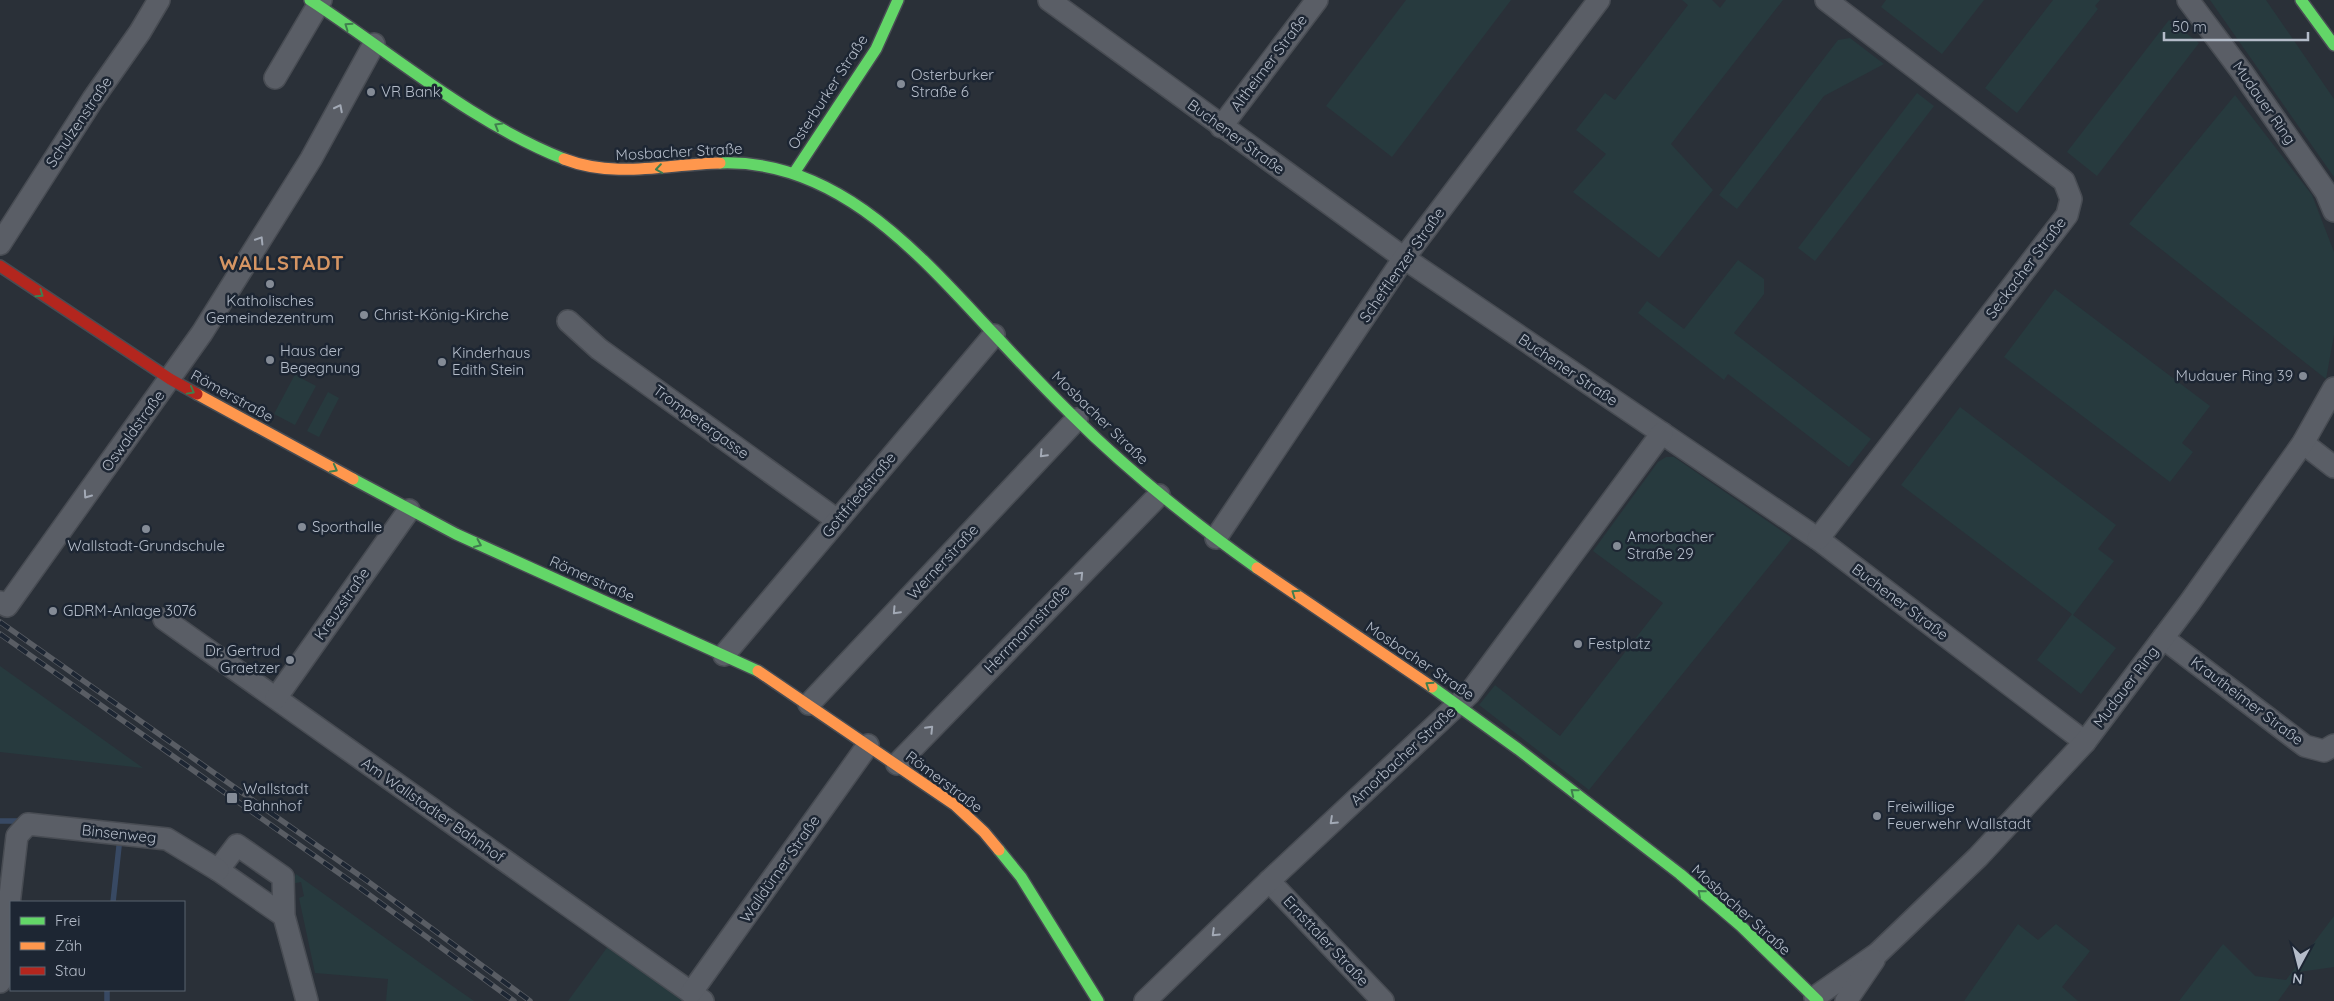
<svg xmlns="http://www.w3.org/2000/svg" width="2334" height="1001" viewBox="0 0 2334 1001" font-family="Quicksand,sans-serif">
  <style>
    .green { fill: #273a3e }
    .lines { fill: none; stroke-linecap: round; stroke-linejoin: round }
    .stream { stroke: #384963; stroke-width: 5.5 }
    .street-casing { stroke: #484c53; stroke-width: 24 }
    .fast-casing { stroke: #484c53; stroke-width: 14 }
    .slow-casing { stroke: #484c53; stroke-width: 14 }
    .jam-casing { stroke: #484c53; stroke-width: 14 }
    .street { stroke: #5a5e66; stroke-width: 21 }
    .fast { stroke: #63d668; stroke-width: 11 }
    .slow { stroke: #ff974d; stroke-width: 11 }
    .jam { stroke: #b3261e; stroke-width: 11 }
    .rail-casing { stroke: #595d64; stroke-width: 5.5 }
    .rail { stroke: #1d2633; stroke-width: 4; stroke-dasharray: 11; stroke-linecap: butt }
    .oneway { stroke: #407e4e }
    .oneway2 { stroke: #a2a9b5 }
    .poi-dot { fill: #848b96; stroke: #1d2633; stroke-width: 2 }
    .labels { text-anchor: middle; stroke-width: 5; stroke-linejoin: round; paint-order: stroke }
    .street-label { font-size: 15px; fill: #b4bcc9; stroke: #1d2633 }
    .poi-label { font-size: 15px; fill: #b4bcc9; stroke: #1d2633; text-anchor: start }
    .district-label { font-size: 20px; font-weight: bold; letter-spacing: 1px; fill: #d59563; stroke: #1d2633 }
  </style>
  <rect width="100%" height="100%" fill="#2a3038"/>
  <g class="green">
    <polygon points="1406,0 1511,0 1392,157 1326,106"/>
    <polygon points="1682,0 1712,0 1720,8 1726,0 1783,0 1671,144 1713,190 1659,258 1573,192 1606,154 1576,130 1605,93 1615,100 1688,5"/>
    <polygon points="1886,0 1984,0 1942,54 1881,7"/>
    <polygon points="2053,0 2100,0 2095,6 2098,9 2017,113 1985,88"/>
    <polygon points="2210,0 2266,0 2334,99 2334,177"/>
    <polygon points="2169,20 2199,43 2097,176 2067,152"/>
    <polygon points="1850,38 1884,64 1824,96 1737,209 1719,195 1838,40"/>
    <polygon points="1917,93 1934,106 1815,261 1798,248"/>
    <polygon points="2235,95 2312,195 2334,252 2334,335 2326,379 2129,224"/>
    <polygon points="1738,260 1764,279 1764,294 1734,333 1871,439 1849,467 1728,374 1724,380 1638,313 1647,301 1684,329"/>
    <polygon points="2055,289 2210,406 2182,443 2193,452 2170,482 2004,357"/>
    <polygon points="301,363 304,364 297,376 316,386 295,425 274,414"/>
    <polygon points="328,392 339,398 319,437 307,431"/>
    <polygon points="1960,407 2116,525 2098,549 2114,561 2073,615 2116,648 2081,694 2037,660 2072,614 1901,485"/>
    <polygon points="1666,457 1674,457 1792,538 1589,790 1479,705 1495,685 1560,736 1663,603 1593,551 1658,462"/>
    <polygon points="0,666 143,768 0,752"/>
    <polygon points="296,874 451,985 474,1001 386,1001 388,979 315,973 299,898 304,896 301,882 291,884"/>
    <polygon points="2334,916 2334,967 2299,972 2278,1001 2179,1001 2223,944 2255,976 2286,980"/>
    <polygon points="2018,924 2038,940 2056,924 2090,951 2062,987 2078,1001 1964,1001"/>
    <polygon points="609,945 688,1001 568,1001"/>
  </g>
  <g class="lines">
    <g class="stream">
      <polyline points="0,821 22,821"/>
      <polyline points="113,902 120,837"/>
      <polyline points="107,1001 107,990"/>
    </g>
    <defs>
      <g id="street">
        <polyline points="1049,0 1404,258 1818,539 2085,742"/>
        <polyline points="2188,0 2242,72 2326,192 2334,211"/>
        <polyline points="275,78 321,0"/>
        <polyline points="1221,127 1317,0"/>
        <polyline points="0,244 93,99 140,32 159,0"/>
        <polyline points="568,321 599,349 837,520"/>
        <polyline points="2303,443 2334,467"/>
        <polyline points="1216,538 1404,258 1599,0"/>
        <polyline points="1818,539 2067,215 2071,199 2064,181 1826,0"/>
        <polyline points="0,602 7,606 202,333 311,159 374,44"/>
        <polyline points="164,619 703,1001"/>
        <polyline points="2163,638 2305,746 2324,751 2334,745"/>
        <polyline points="724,655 994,335"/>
        <polyline points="276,698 409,510"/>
        <polyline points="809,704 1077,419"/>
        <polyline points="897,764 1159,495"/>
        <polyline points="1269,881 1383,1001"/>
        <polyline points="284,916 218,870 237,845 283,877 284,916 307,1001"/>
        <polyline points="0,982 17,836 28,824 167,839 218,870"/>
        <polyline points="691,993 868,745"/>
        <polyline points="1815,997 1878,953 1900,932 1978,857 2085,742 2190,602 2303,443 2334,388"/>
        <polyline points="1145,1001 1269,881 1469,694 1662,433"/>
        <polyline points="1846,1001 1874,960"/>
      </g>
      <g id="fast">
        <path d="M310,0C393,54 471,122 564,159"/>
        <polyline points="2301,0 2334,45"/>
        <path d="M720,163C830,159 908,242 977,316C1008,349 1039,383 1071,414C1128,471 1191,521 1257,568"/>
        <polyline points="794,173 876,49 898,0"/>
        <polyline points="353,479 456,534 758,671"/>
        <polyline points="1432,687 1518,749 1680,874 1741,926 1818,1001"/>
        <polyline points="999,850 1021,877 1098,1001"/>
      </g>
      <g id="slow">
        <path d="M564,159C616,179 666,164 720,163"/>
        <polyline points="197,394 353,479"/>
        <polyline points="1257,568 1432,687"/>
        <polyline points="758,671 955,805 984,832 999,850"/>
      </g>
      <polyline id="jam" points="0,266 170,379 197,394"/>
    </defs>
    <use href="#street" class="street-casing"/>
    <use href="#fast" class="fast-casing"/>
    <use href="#slow" class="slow-casing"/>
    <use href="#jam" class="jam-casing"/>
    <use href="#street" class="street"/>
    <use href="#fast" class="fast"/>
    <use href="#slow" class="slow"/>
    <use href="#jam" class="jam"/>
    <defs>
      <g id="rail">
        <polyline points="0,622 366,880 530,1001"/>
        <polyline points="0,634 360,888 514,1001"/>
      </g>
    </defs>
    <use href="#rail" class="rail-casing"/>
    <use href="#rail" class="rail"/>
  </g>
  <defs><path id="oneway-chevron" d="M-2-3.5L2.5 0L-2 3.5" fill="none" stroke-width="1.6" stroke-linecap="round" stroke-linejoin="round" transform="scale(1.25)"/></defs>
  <g class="oneway">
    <use href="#oneway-chevron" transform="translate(348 26) rotate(-145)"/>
    <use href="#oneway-chevron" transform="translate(498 126) rotate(-149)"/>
    <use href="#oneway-chevron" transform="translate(659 169) rotate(172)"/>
    <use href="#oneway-chevron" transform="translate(40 294) rotate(35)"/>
    <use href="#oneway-chevron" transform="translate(191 391) rotate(29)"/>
    <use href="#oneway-chevron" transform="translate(334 469) rotate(28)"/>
    <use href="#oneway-chevron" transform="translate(478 544) rotate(24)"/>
    <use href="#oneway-chevron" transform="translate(1295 593) rotate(-145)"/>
    <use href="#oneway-chevron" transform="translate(1429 685) rotate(-146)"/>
    <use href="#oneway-chevron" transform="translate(1574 792) rotate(-141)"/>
    <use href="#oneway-chevron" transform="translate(1701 893) rotate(-139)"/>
  </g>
  <g class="oneway2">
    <use href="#oneway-chevron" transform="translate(339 108) rotate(-63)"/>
    <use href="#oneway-chevron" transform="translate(260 240) rotate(-58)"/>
    <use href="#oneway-chevron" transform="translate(1043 454) rotate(133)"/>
    <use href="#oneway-chevron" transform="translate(87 495) rotate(125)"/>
    <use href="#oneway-chevron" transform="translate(1080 575) rotate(-46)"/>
    <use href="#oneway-chevron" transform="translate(896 611) rotate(133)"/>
    <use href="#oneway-chevron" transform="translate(930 729) rotate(-46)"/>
    <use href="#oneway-chevron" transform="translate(1333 821) rotate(137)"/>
    <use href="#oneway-chevron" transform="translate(1215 933) rotate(136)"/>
  </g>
  <g class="poi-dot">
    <circle cx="901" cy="84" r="5"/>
    <circle cx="371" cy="92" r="5"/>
    <circle cx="270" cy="284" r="5"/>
    <circle cx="364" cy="315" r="5"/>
    <circle cx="270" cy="360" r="5"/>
    <circle cx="442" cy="362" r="5"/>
    <circle cx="2303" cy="376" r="5"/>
    <circle cx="302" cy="527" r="5"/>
    <circle cx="146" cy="529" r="5"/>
    <circle cx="1617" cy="546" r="5"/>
    <circle cx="53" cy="611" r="5"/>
    <circle cx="1578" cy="644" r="5"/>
    <circle cx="290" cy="660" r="5"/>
    <rect x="226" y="792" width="12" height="12" rx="2.5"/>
    <circle cx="1877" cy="816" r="5"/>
  </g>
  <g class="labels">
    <g class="street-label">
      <text transform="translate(1269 63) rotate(-53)" y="5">Altheimer Straße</text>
      <text transform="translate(828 92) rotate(-57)" y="5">Osterburker Straße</text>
      <text transform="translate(2264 103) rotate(55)" y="5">Mudauer Ring</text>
      <text transform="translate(79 122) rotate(-56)" y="5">Schulzenstraße</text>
      <text transform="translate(1236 137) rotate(36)" y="5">Buchener Straße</text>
      <text transform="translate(679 152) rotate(-3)" y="5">Mosbacher Straße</text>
      <text transform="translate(1402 265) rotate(-55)" y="5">Schefflenzer Straße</text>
      <text transform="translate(2026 268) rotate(-53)" y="5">Seckacher Straße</text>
      <text transform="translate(1568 370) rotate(34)" y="5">Buchener Straße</text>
      <text transform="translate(232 396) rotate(29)" y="5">Römerstraße</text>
      <text transform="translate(1100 418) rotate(44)" y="5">Mosbacher Straße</text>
      <text transform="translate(701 422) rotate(36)" y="5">Trompetergasse</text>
      <text transform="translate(133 431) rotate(-54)" y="5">Oswaldstraße</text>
      <text transform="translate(859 495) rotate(-50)" y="5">Gottfriedstraße</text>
      <text transform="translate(943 562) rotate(-47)" y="5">Wernerstraße</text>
      <text transform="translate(592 579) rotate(24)" y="5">Römerstraße</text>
      <text transform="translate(1900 602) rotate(37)" y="5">Buchener Straße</text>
      <text transform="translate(342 604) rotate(-55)" y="5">Kreuzstraße</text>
      <text transform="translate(1027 629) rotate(-46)" y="5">Herrmannstraße</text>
      <text transform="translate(1420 661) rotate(34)" y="5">Mosbacher Straße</text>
      <text transform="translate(2126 687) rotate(-53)" y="5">Mudauer Ring</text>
      <text transform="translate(2247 701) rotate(37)" y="5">Krautheimer Straße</text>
      <text transform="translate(1403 756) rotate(-43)" y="5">Amorbacher Straße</text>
      <text transform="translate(944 782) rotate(37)" y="5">Römerstraße</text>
      <text transform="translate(433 810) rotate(35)" y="5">Am Wallstadter Bahnhof</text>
      <text transform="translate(119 834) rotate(6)" y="5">Binsenweg</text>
      <text transform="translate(780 869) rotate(-55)" y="5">Walldürner Straße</text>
      <text transform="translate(1741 910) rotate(42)" y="5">Mosbacher Straße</text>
      <text transform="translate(1326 941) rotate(47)" y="5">Ernsttaler Straße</text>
    </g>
    <g class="poi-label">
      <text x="911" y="80">Osterburker<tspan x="911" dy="17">Straße 6</tspan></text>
      <text x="381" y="97">VR Bank</text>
      <text x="270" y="306" text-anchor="middle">Katholisches<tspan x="270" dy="17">Gemeindezentrum</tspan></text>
      <text x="374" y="320">Christ-König-Kirche</text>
      <text x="280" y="356">Haus der<tspan x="280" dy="17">Begegnung</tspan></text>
      <text x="452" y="358">Kinderhaus<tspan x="452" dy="17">Edith Stein</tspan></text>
      <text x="2293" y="381" text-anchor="end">Mudauer Ring 39</text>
      <text x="312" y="532">Sporthalle</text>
      <text x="1627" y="542">Amorbacher<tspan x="1627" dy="17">Straße 29</tspan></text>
      <text x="146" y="551" text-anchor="middle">Wallstadt-Grundschule</text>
      <text x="63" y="616">GDRM-Anlage 3076</text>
      <text x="1588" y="649">Festplatz</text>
      <text x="280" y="656" text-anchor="end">Dr. Gertrud<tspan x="280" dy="17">Graetzer</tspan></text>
      <text x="243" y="794">Wallstadt<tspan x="243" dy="17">Bahnhof</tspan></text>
      <text x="1887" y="812">Freiwillige<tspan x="1887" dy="17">Feuerwehr Wallstadt</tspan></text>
    </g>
    <g class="district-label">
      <text x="282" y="270">WALLSTADT</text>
    </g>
  </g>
  <rect x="10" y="901" width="175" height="90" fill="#1d2633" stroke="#59626f"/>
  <rect x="20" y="917" width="25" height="8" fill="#63d668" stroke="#59626f"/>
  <text x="55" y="926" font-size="15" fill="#b4bcc9">Frei</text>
  <rect x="20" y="942" width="25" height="8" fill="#ff974d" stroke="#59626f"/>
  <text x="55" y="951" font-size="15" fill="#b4bcc9">Zäh</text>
  <rect x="20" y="967" width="25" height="8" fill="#b3261e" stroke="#59626f"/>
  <text x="55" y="976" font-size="15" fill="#b4bcc9">Stau</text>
  <g transform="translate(2299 966) rotate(187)" stroke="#1d2633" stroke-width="4" paint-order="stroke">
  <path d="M0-4L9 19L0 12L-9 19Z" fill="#b4bcc9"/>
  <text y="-8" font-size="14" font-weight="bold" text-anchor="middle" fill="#b4bcc9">N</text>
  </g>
  <path d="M2164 32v8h144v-8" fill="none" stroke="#b4bcc9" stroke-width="2.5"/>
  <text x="2172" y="32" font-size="15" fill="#b4bcc9" stroke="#1d2633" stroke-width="4" paint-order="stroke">50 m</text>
</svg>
